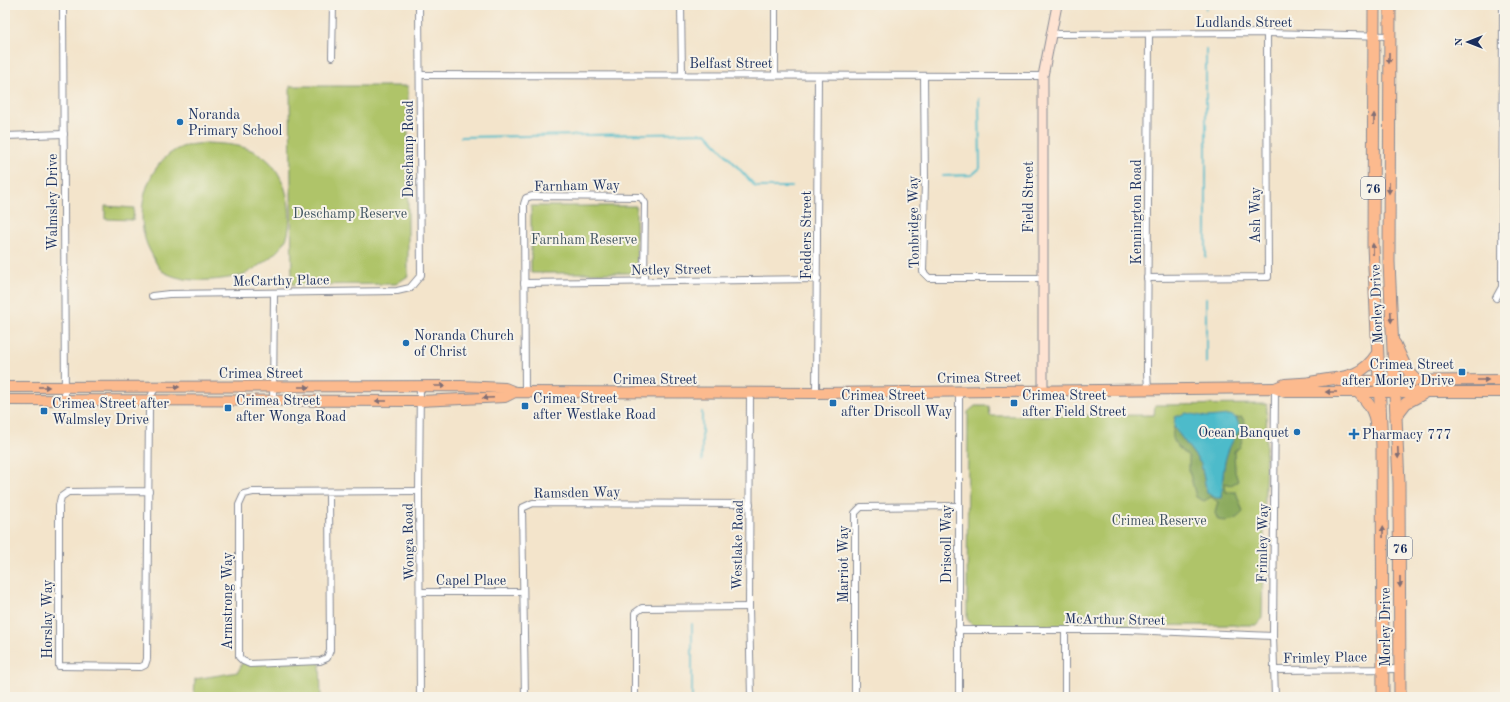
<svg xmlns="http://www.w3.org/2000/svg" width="1510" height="702" viewBox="0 0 1510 702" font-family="'Old Standard TT',serif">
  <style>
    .green { fill: #afc469; stroke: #657a64 }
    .forest { fill: #8baa5d; stroke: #536c5e }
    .water { fill: #4ebbca; stroke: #347594 }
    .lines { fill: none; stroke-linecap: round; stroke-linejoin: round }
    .stream { stroke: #4ebbca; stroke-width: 2 }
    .street-casing { stroke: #878a94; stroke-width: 8 }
    .secondary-casing { stroke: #878a94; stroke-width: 11 }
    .primary-casing { stroke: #878a94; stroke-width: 12 }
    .highway-casing { stroke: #878a94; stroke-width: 13 }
    .street { stroke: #fff; stroke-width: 6 }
    .secondary { stroke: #fee3d2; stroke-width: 9 }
    .primary { stroke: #fcba8e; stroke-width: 10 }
    .highway { stroke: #fcba8e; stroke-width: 11 }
    .oneway { fill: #806e74 }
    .poi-dot { fill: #1f6fb2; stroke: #f7f3e8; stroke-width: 1.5 }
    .labels { text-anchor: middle; stroke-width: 4; stroke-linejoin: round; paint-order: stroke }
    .shield { fill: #f7f3e8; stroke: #5d6a87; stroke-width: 1 }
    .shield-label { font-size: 13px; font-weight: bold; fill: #1b2f5e }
    .street-label { font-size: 14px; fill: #1b2f5e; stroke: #f7f3e8 }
    .poi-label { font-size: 14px; fill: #1b2f5e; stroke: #f7f3e8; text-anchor: start }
    .park-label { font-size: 14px; fill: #405461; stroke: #f7f3e8 }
  </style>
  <rect width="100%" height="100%" fill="#f7f3e8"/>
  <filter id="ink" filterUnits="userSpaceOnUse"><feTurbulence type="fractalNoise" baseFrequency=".025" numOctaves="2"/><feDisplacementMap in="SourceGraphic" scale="8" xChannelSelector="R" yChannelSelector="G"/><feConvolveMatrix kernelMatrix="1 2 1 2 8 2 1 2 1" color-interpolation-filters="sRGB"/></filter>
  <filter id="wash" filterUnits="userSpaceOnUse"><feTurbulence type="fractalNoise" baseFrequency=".012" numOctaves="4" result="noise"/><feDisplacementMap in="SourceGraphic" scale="16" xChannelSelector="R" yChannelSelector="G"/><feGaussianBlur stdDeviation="0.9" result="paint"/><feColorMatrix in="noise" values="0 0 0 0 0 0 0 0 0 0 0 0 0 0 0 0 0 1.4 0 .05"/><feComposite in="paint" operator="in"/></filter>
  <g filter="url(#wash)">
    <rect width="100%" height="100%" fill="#f3e4cb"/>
    <g class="green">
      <polygon points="290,86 408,86 408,276 396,284 292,285"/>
      <path d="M206,143C225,144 242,144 259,154C284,167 294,208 288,234C285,247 268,260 258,266C252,270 245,275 239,276C216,281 183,284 162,271C157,267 153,256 150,251C132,218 145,161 182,147C189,144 199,144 206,143Z"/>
      <polygon points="105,206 134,208 133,220 105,219"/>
      <polygon points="531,206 636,206 637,273 531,273"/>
      <polygon points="1267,404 1262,618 1258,625 973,626 967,619 968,412 975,406 989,406 990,416 1154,415 1155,405"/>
      <polygon points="243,661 320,661 321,697 194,697 195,679 238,672"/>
    </g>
    <path class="forest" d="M1242,417L1246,425L1240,447L1234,451L1235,472L1238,481L1231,485L1225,483L1226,492H1236L1243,512C1235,521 1229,522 1218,520L1215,513L1218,502L1211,497L1204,501L1196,497L1189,471V457C1179,448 1169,442 1174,427L1201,464L1207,493L1222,497C1223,468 1223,453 1241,428L1236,418Z"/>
    <path class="water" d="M1186,413L1207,417L1230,415L1236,418L1241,428C1223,453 1223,468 1222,498H1216L1207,493L1201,464L1174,427L1175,417Z"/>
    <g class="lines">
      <g class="stream">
        <polyline points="1206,5 1206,9"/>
        <polyline points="1206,49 1206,257"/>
        <polyline points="461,137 706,133 756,187 792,187"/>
        <polyline points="943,176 972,175 980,168 979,99"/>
        <polyline points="1206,298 1206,363"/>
        <polyline points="702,461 702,412"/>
        <polyline points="692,624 692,697"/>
      </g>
    </g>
  </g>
  <g filter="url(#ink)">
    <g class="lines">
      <defs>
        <g id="street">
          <polyline points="63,5 65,400"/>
          <polyline points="681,5 682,75"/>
          <polyline points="1051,34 1267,33 1389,36"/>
          <polyline points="332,57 333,5"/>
          <polyline points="420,75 1043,76"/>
          <polyline points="775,75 775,5"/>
          <polyline points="924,76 925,180 923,272 929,278 1042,278"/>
          <polyline points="5,136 64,134"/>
          <polyline points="1147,278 1268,277 1267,33"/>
          <polyline points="524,283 818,279"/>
          <polyline points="152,296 169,294 397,291 410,288 421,275 419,5"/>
          <polyline points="1496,298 1502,287 1503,5"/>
          <polyline points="420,386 419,491 420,697"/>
          <polyline points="1148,389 1147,372 1149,34"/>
          <polyline points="959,391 959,697"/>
          <polyline points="525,392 524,204 526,198 532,196 641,197 645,203 644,281"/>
          <polyline points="750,393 749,607 751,697"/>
          <polyline points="816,393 818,76"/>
          <polyline points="273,400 274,293"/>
          <path d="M149,491L68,492L61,497L59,506V666L141,667L145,665L147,659L149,408C150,398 151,393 157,387"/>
          <polyline points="329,493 330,650 327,658 320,661 250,664 243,661 239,657 239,505 244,494 253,492 419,491"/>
          <polyline points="420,592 522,592"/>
          <polyline points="958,630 1128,630 1273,636"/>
          <polyline points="1275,670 1400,669"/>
          <polyline points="525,697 522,508 533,503 750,504"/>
          <polyline points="635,697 635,613 642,608 749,607"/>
          <polyline points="855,697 855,513 861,507 958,506"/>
          <polyline points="1065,697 1065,630"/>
          <polyline points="1275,697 1273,636 1275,388"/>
        </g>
        <polyline id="secondary" points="1043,390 1043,76 1057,5"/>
        <g id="primary">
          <polyline points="1338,381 1505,380"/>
          <polyline points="5,387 461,386 505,388 515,392"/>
          <polyline points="1275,388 1285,384 1316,382"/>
          <polyline points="5,400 420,401 505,397 515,392 816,393 1275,388 1285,392 1505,392"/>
        </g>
        <g id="highway">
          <polyline points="1374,5 1373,245 1382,447 1383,697"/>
          <polyline points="1390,5 1389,262 1399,483 1400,697"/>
          <polyline points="1395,344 1406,368 1416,380"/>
          <path d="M1309,383C1336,376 1359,382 1377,354"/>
          <path d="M1358,392C1368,402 1375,411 1376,426"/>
          <polyline points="1396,416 1406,403 1430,390"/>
        </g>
      </defs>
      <use href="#street" class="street-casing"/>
      <use href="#secondary" class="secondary-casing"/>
      <use href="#primary" class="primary-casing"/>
      <use href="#highway" class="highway-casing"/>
      <use href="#street" class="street"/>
      <use href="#secondary" class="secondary"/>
      <use href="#primary" class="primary"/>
      <use href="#highway" class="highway"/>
    </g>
    <defs><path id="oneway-solid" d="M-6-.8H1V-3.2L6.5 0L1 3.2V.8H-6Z"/></defs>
    <g class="oneway">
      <use href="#oneway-solid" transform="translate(1389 58) rotate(90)"/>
      <use href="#oneway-solid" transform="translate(1374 119) rotate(-90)"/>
      <use href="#oneway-solid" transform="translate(1389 188) rotate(90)"/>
      <use href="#oneway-solid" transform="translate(1373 249) rotate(-91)"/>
      <use href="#oneway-solid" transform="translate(1391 317) rotate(88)"/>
      <use href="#oneway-solid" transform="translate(1483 380)"/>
      <use href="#oneway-solid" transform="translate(440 386)"/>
      <use href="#oneway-solid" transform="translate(44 387)"/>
      <use href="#oneway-solid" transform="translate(174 387)"/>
      <use href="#oneway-solid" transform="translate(304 387)"/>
      <use href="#oneway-solid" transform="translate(1331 392) rotate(180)"/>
      <use href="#oneway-solid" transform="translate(488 398) rotate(177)"/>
      <use href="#oneway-solid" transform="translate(381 401) rotate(-180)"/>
      <use href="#oneway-solid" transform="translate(1398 453) rotate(88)"/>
      <use href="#oneway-solid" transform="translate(1383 532) rotate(-91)"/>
      <use href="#oneway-solid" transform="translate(1400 582) rotate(90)"/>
    </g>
  </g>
  <g class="poi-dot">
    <circle cx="180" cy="122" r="4"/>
    <circle cx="406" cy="343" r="4"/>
    <rect x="1458" y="368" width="8" height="8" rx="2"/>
    <rect x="829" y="399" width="8" height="8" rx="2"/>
    <rect x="1010" y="399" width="8" height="8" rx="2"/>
    <rect x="521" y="402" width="8" height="8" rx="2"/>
    <rect x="224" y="404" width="8" height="8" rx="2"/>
    <rect x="40" y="407" width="8" height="8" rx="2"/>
    <circle cx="1297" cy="432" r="4"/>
    <path d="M1352 428h4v4h4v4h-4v4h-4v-4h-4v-4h4z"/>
  </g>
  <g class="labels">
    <g class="shield">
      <rect x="1361" y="177" width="24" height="22" rx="3"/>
      <rect x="1388" y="537" width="24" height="22" rx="3"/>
    </g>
    <g class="shield-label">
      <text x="1373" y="193">76</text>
      <text x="1400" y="553">76</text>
    </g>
    <g class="street-label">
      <text x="1244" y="27">Ludlands Street</text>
      <text x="731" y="68">Belfast Street</text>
      <text transform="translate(408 149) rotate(-90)" y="5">Deschamp Road</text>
      <text transform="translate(577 185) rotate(-1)" y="5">Farnham Way</text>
      <text transform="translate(1028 197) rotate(-90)" y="5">Field Street</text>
      <text transform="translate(52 202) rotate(-90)" y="5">Walmsley Drive</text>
      <text transform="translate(1136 212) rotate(-90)" y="5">Kennington Road</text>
      <text transform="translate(1255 215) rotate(-90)" y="5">Ash Way</text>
      <text transform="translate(913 222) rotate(-91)" y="5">Tonbridge Way</text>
      <text transform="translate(806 235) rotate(-90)" y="5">Fedders Street</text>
      <text transform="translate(671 269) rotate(-1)" y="5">Netley Street</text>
      <text transform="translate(281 280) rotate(-1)" y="5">McCarthy Place</text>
      <text transform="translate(1376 304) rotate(-92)" y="5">Morley Drive</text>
      <text x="261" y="378">Crimea Street</text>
      <text transform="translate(979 377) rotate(-1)" y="5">Crimea Street</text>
      <text x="655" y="384">Crimea Street</text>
      <text transform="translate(577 492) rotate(-1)" y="5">Ramsden Way</text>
      <text transform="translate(408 542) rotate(-91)" y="5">Wonga Road</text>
      <text transform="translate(1262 543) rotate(-89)" y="5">Frimley Way</text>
      <text transform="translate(946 544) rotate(-90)" y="5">Driscoll Way</text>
      <text transform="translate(737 545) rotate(-89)" y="5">Westlake Road</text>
      <text transform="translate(843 564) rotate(-90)" y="5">Marriot Way</text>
      <text x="471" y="585">Capel Place</text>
      <text transform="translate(227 601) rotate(-90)" y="5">Armstrong Way</text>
      <text transform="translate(47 619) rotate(-90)" y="5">Horslay Way</text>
      <text transform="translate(1115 619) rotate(1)" y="5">McArthur Street</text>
      <text transform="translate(1385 627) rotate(-90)" y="5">Morley Drive</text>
      <text transform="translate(1325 657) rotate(-1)" y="5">Frimley Place</text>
    </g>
    <g class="poi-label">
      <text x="188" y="119">Noranda<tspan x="188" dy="16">Primary School</tspan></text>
      <text x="414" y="340">Noranda Church<tspan x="414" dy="16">of Christ</tspan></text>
      <text x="1454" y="369" text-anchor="end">Crimea Street<tspan x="1454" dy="16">after Morley Drive</tspan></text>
      <text x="841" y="400">Crimea Street<tspan x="841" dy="16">after Driscoll Way</tspan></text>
      <text x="1022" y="400">Crimea Street<tspan x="1022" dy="16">after Field Street</tspan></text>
      <text x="533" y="403">Crimea Street<tspan x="533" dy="16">after Westlake Road</tspan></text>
      <text x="236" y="405">Crimea Street<tspan x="236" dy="16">after Wonga Road</tspan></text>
      <text x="52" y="408">Crimea Street after<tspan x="52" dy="16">Walmsley Drive</tspan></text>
      <text x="1289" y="437" text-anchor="end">Ocean Banquet</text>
      <text x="1362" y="439">Pharmacy 777</text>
    </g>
    <g class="park-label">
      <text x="350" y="218">Deschamp Reserve</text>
      <text x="584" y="244">Farnham Reserve</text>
      <text x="1159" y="525">Crimea Reserve</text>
    </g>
  </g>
  <rect width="1510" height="702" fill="none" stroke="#f7f3e8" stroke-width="20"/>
  <g transform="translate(1468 42) rotate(270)" stroke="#f7f3e8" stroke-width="3" paint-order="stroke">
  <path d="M0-3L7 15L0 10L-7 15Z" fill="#1b2f5e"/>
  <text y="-6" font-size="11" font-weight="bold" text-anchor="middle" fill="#1b2f5e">N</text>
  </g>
</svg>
